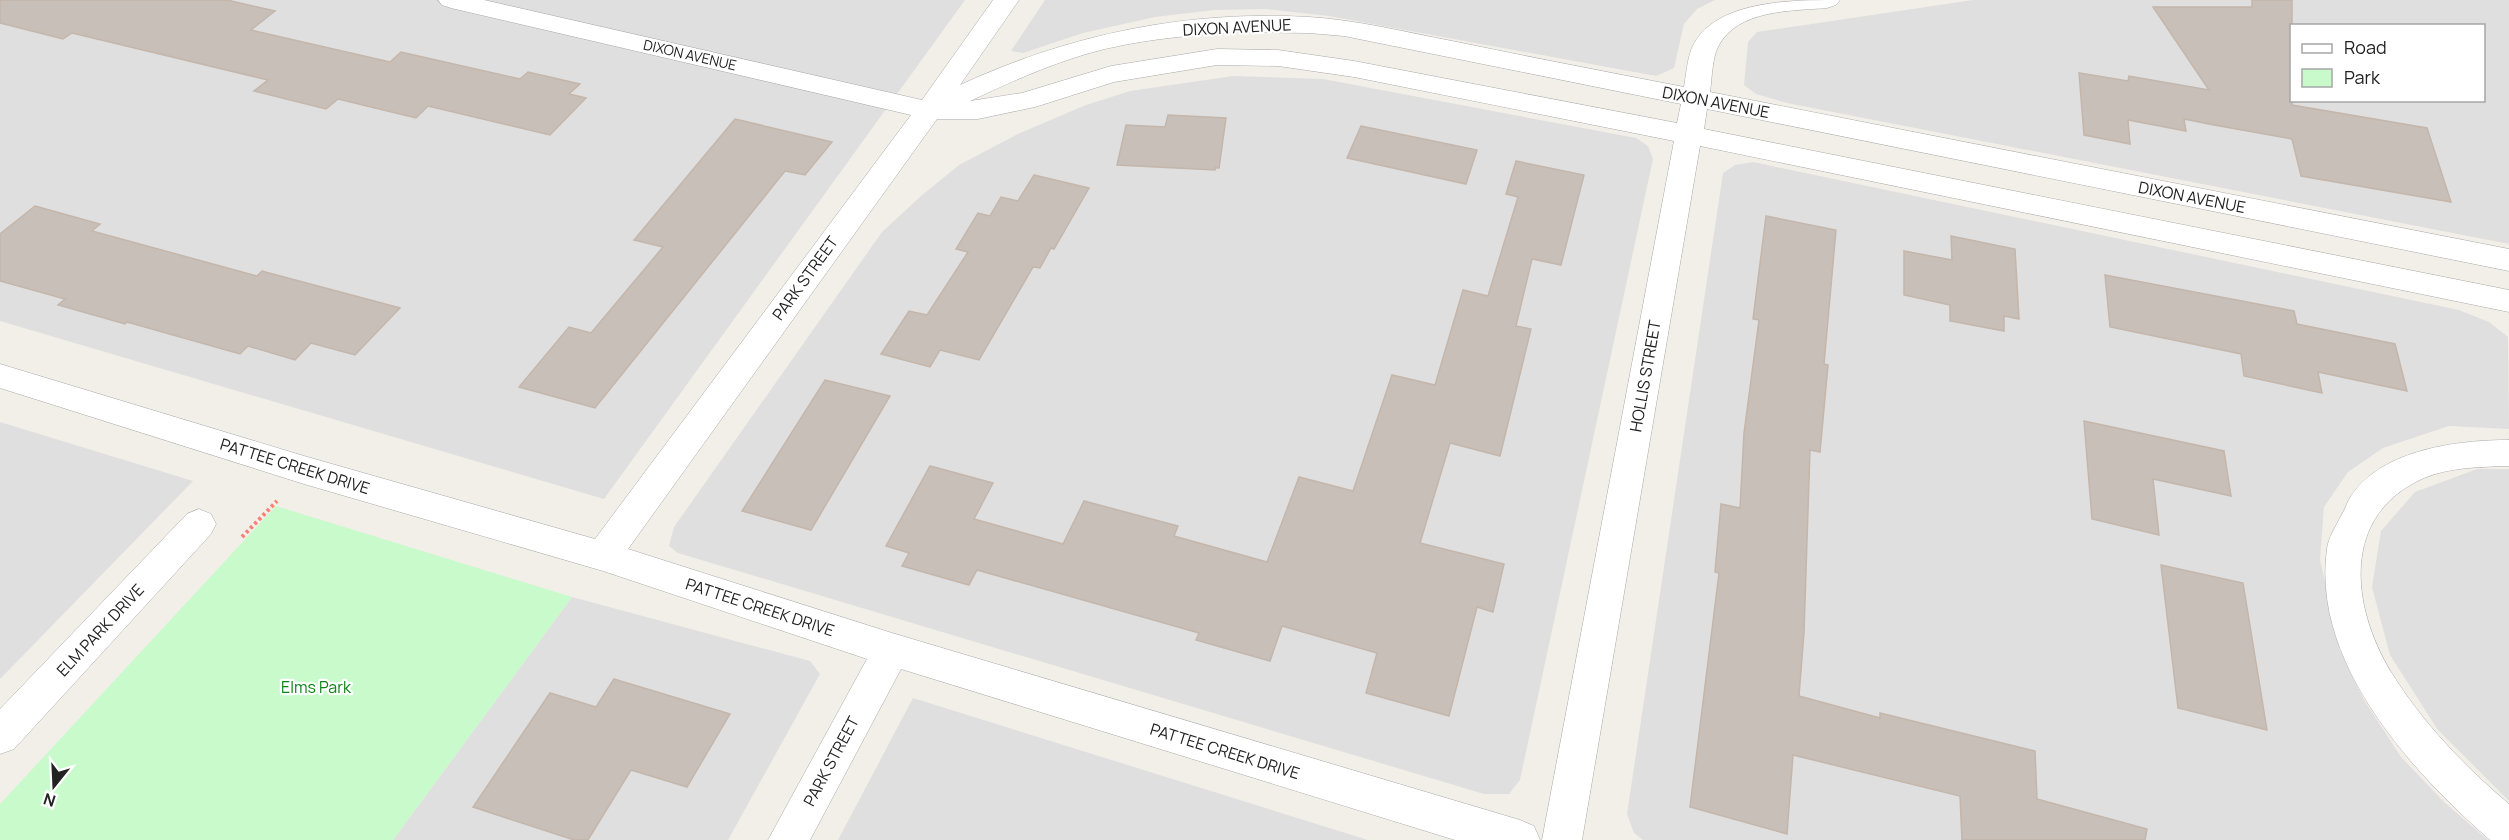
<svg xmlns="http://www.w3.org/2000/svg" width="2509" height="840" viewBox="0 0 2509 840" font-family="Manrope,sans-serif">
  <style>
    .residential { fill: #e0dfdf; fill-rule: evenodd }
    .park { fill: #c8facc }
    .building { fill: #c7bfb8; stroke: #c4b6ab; stroke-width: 1.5 }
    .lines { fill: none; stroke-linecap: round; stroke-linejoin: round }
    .street-casing { stroke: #a9a9a9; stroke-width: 1 }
    .path { stroke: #fa8072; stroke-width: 4; stroke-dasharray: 3 3; stroke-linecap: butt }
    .street { fill: #fff; fill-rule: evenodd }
    .labels { text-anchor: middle; stroke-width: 4.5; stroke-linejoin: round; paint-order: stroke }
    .far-street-label { font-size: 14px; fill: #222; stroke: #fff }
    .street-label { font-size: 16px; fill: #222; stroke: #fff }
    .park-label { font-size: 16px; fill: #0c8416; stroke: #fff }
  </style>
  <rect width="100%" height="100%" fill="#f2efe9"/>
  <g class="residential">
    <polygon points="0,0 965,0 604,499 0,321"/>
    <polygon points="1045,0 1715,0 1697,9 1684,24 1674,68 1656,76 1329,16 1266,9 1214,10 1155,17 1083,33 1023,53 1011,51"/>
    <path d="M1973,0H2509V244L1787,103L1756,94L1744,85L1748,42L1757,32ZM2292,26H2484V100H2292Z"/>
    <polygon points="1233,76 1323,79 1636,138 1648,146 1653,159 1520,780 1509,794 1484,794 678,553 669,546 674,527 882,232 921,196 959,165 1020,133 1086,105 1130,91"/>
    <polygon points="1753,162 2459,310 2489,322 2508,337 2509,429 2449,426 2383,448 2348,472 2324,507 2320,559 2340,650 2364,700 2401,757 2445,803 2488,840 1643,840 1634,833 1627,814 1723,173 1735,165"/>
    <polygon points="0,422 193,481 0,679"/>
    <polygon points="2477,469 2509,469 2509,801 2438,730 2390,655 2372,587 2381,531 2415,492"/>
    <polygon points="572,597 810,661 820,674 728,840 393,840"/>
    <polygon points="913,698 1368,840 838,840"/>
  </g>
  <polygon class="park" points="276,506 572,597 393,840 0,840 0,804"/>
  <g class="building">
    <polygon points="0,0 227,0 275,11 251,30 390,62 401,52 520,79 528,72 580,84 569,94 586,98 550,135 428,106 416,118 338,99 326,109 254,91 268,80 72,33 63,39 0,23"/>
    <polygon points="2252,0 2292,0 2292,105 2427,128 2451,202 2301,176 2292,139 2214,125 2184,119 2186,131 2128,120 2130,144 2084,135 2079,73 2128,81 2129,76 2209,90 2153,7 2252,7"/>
    <polygon points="1168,115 1226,118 1219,168 1215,168 1215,170 1117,165 1126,125 1165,127"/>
    <polygon points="735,119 832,142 805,175 785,171 595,408 519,387 569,327 591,333 663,247 634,240"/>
    <polygon points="1361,126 1477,150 1466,184 1347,158"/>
    <polygon points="1516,161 1584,175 1561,265 1532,259 1516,326 1531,329 1500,456 1450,443 1420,543 1504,564 1493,612 1477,607 1449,716 1366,693 1377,653 1282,626 1270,661 1196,640 1199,633 977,570 969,585 902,566 909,553 886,546 930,466 993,483 974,519 1063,544 1084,501 1178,526 1174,536 1267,562 1299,477 1353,491 1392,375 1435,385 1463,290 1488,296 1518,197 1506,194"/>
    <polygon points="1034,175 1089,188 1054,249 1051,248 1040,268 1033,267 979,360 940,350 930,367 881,354 909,311 927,315 968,252 956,249 978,213 990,216 1001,197 1018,201"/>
    <polygon points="35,206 100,224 92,231 257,276 262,271 400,308 355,355 311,343 295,360 248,346 240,354 127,322 125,324 58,305 65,299 0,281 0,234"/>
    <polygon points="1766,216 1836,230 1824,364 1828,365 1820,452 1810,450 1804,632 1799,696 1880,718 1880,713 2035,751 2037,799 2147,829 2145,840 1962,840 1960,796 1793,755 1787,834 1690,807 1719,573 1715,572 1721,504 1740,508 1744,433 1759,320 1753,319"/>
    <polygon points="1951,236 2015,249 2019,319 2004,316 2004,331 1950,321 1950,305 1904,295 1904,251 1952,260"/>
    <polygon points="2105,275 2294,311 2297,324 2395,344 2407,391 2318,372 2322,393 2244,376 2241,354 2110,327"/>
    <polygon points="825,380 890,396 811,530 742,511"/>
    <polygon points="2084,421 2224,451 2231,496 2153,479 2159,535 2092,519"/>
    <polygon points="2161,565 2243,583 2267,730 2178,708"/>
    <polygon points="614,679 730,714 687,787 631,770 588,840 574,840 473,807 550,693 596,707"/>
  </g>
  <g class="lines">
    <defs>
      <g id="street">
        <path d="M438,0H484L922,100L993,0H1019L960,85C1070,34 1188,10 1309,17C1357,20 1405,32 1452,41C1529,57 1607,72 1684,87C1686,75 1687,62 1691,50C1711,0 1791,0 1840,0L1836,5L1827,8C1792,11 1737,9 1718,47C1712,59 1712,78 1710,92L2509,249V271L1707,109L1704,129L2509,290V312L1700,146L1582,840H1542L1674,141L1354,77L1278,66L1217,65L1114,82L1035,107L978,119H937L628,549L892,633L1520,820L1534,826L1540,840H1455L901,669L810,840H768L867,659L603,571L304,484L0,388V364L304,456L595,539L911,115L451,8L442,5ZM1233,32L1309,33L1344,36L1681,104L1677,123L1354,61L1278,50L1217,49L1111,66L1022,93L970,101C1008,83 1046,66 1086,54C1134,40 1184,36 1233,32Z"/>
        <path d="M2509,440V466C2481,467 2450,467 2424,478C2340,515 2351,606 2391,672C2422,722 2464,766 2509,804V840H2490C2412,772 2311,662 2327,549C2328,538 2336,526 2341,516C2345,510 2347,502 2351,496C2382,449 2459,440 2509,440Z"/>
        <polygon points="199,509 211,514 216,524 211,534 14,749 0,754 0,709 187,514"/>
      </g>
    </defs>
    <use href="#street" class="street-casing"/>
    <polyline class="path" points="242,537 277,501"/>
    <use href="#street" class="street"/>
  </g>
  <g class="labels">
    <g class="far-street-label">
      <text transform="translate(690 55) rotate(13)" y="5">DIXON AVENUE</text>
    </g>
    <g class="street-label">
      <text transform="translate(1237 27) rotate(-3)" y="6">DIXON AVENUE</text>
      <text transform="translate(1716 102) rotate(11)" y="6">DIXON AVENUE</text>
      <text transform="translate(2192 197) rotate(11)" y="6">DIXON AVENUE</text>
      <text transform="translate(805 278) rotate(-54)" y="6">PARK STREET</text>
      <text transform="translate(1645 376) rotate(-80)" y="6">HOLLIS STREET</text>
      <text transform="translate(295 466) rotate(17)" y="6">PATTEE CREEK DRIVE</text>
      <text transform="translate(760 607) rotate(18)" y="6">PATTEE CREEK DRIVE</text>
      <text transform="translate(100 630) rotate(-47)" y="6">ELM PARK DRIVE</text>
      <text transform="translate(1225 751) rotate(17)" y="6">PATTEE CREEK DRIVE</text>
      <text transform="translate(831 761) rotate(-62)" y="6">PARK STREET</text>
    </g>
    <g class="park-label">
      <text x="316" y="693">Elms Park</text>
    </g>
  </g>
  <rect x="2290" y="24" width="195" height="78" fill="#ffffff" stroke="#a7a7a7" stroke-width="1.5"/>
  <rect x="2302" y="44" width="30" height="9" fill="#ffffff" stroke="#a7a7a7" stroke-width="1.5"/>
  <text x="2344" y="54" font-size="18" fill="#222222">Road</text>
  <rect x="2302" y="69" width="30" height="18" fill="#c8facc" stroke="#a7a7a7" stroke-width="1.5"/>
  <text x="2344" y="84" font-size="18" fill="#222222">Park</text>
  <g transform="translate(54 786) rotate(198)" stroke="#ffffff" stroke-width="4.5" paint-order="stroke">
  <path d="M0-4.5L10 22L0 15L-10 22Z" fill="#222222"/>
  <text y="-9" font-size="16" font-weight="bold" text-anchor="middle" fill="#222222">N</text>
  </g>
</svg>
